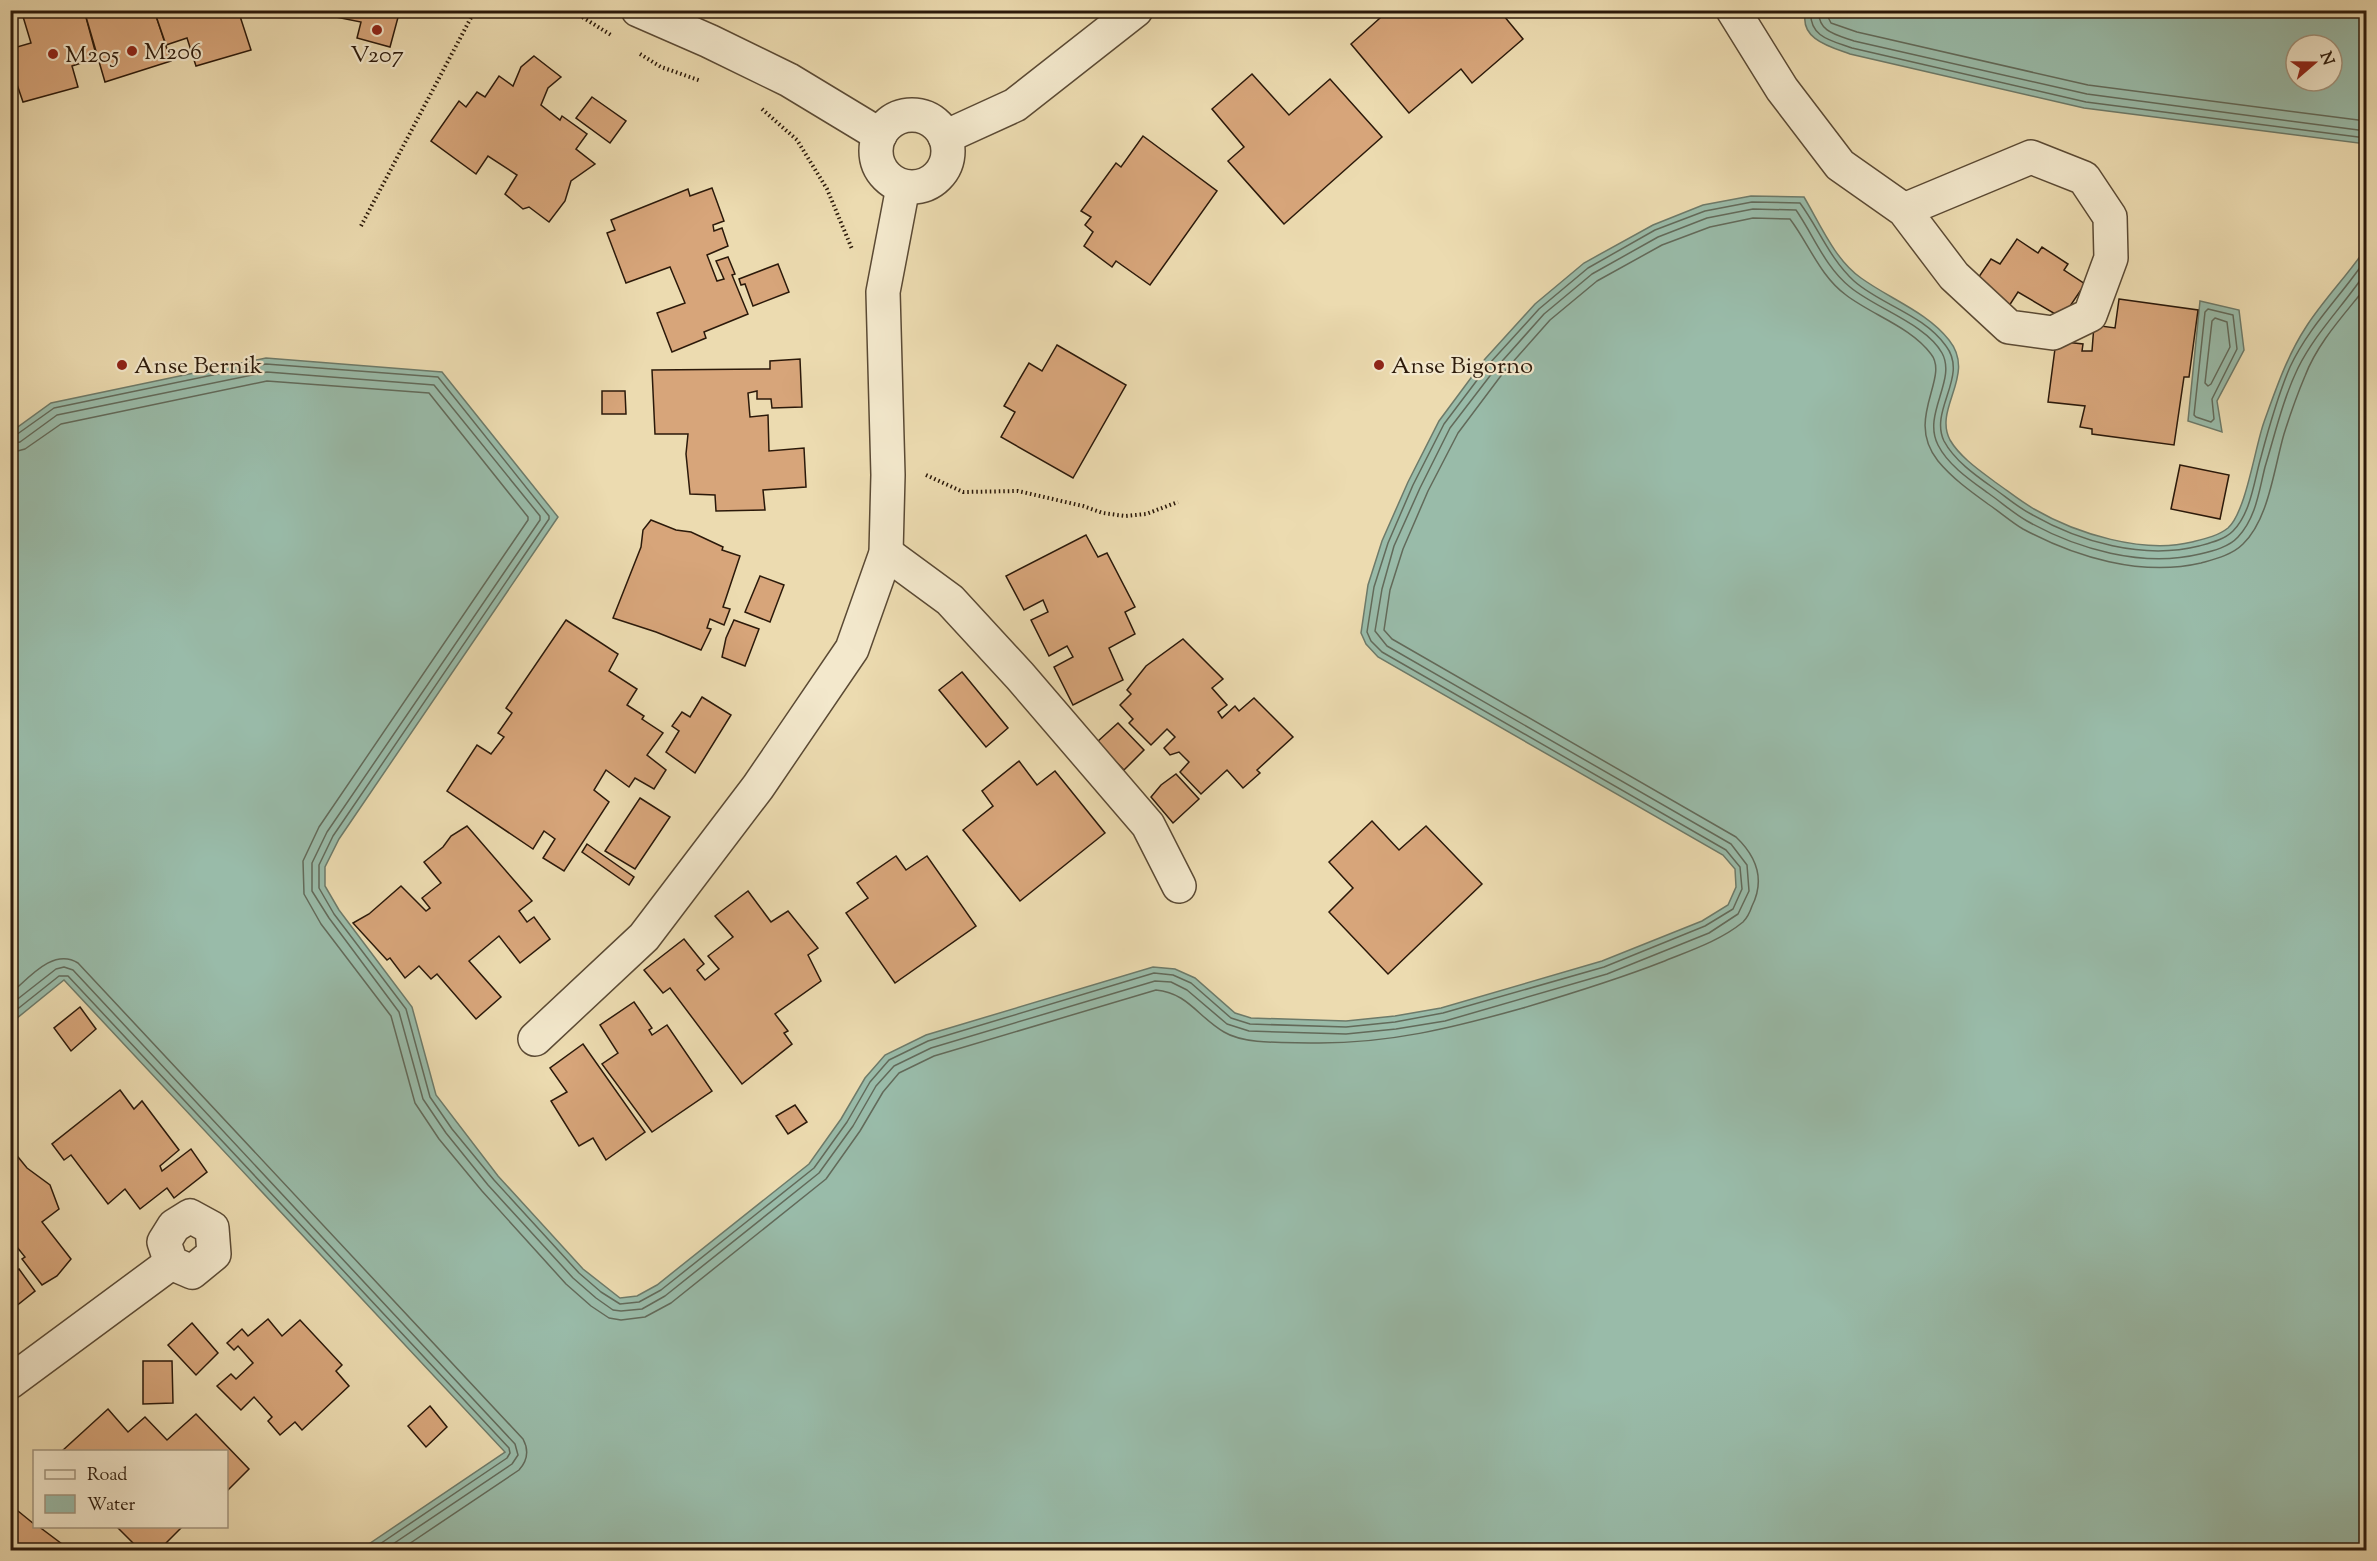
<svg xmlns="http://www.w3.org/2000/svg" width="2377" height="1561" viewBox="0 0 2377 1561" font-family="'Sorts Mill Goudy',serif">
  <style>
    .water { fill: #99bba9; stroke: #6d7a69; stroke-width: 1.5; fill-rule: evenodd }
    .lines { fill: none; stroke-linecap: round; stroke-linejoin: round }
    .shore { stroke: #626a5a; stroke-width: 1.5 }
    .building { fill: #d7a57a; stroke: #2b190a; stroke-width: 1.5 }
    .minor-casing { stroke: #5b4a34; stroke-width: 36 }
    .path { stroke: #2b190a; stroke-width: 4; stroke-dasharray: 1.5 3; stroke-linecap: butt }
    .minor { stroke: #f3e8cc; stroke-width: 33 }
    .poi-dot { fill: #8f2418; stroke: #f3e8cc; stroke-width: 2 }
    .labels { text-anchor: middle; stroke-width: 4.5; stroke-linejoin: round; paint-order: stroke }
    .poi-label { font-size: 24px; fill: #2b190a; stroke: #f3e8cc; text-anchor: start }
  </style>
  <rect width="100%" height="100%" fill="#ecdbb0"/>
  <filter id="stains"><feTurbulence type="fractalNoise" baseFrequency=".00333" numOctaves="4"/><feColorMatrix values="0 0 0 0 .2 0 0 0 0 .09 0 0 0 0 .02 0 0 0 .5 -.17"/></filter>
  <radialGradient id="worn" r=".72"><stop offset=".6" stop-color="#630" stop-opacity="0"/><stop offset="1" stop-color="#630" stop-opacity=".3"/></radialGradient>
  <g class="water">
    <path d="M1806,11H2366V144L2084,108L1850,54C1831,47 1798,39 1806,11ZM2296,45H2332V81H2296Z"/>
    <path d="M1751,196L1804,197C1820,224 1835,260 1861,278C1890,299 1927,312 1949,340C1977,375 1933,408 1950,440C1960,457 1979,470 1995,482C2008,491 2020,501 2034,509C2077,534 2143,554 2192,542C2204,539 2218,536 2228,528C2246,512 2255,447 2264,422C2276,389 2287,356 2306,327C2324,299 2348,275 2366,248V1550H360L505,1452L64,980L11,1023V432L51,403L266,358L442,372L558,517L339,839L325,867V886L339,910L412,1007L436,1095L498,1176L583,1269L620,1298L637,1296L657,1285L809,1164L841,1119L865,1078L885,1055L926,1035L1153,967L1175,969L1195,978L1235,1013L1251,1018L1346,1021L1395,1016L1441,1008L1602,961L1702,921L1728,905L1736,887L1735,869L1723,855L1378,657L1366,644L1361,633L1368,585L1382,541L1408,482L1439,421L1485,359L1535,304L1584,263L1653,225L1703,205Z"/>
    <polygon points="2200,301 2239,310 2244,350 2217,401 2222,432 2188,421"/>
  </g>
  <g class="lines">
    <g class="shore">
      <path d="M1811,10C1808,37 1832,41 1852,48L2086,102L2366,138"/>
      <path d="M1819,10C1817,32 1837,35 1854,41L2087,94L2366,131"/>
      <polyline points="1828,10 1828,17 1831,23 1857,32 2088,85 2366,121"/>
      <polygon points="2208,309 2233,315 2237,349 2212,399 2214,419 2211,422 2196,417 2194,415 2205,312"/>
      <polygon points="2215,318 2227,322 2230,347 2211,384 2208,386 2205,383 2212,321"/>
      <path d="M10,436L16,435L54,408L266,364L438,377L549,516V519L333,836L319,865V888L334,914L406,1009L430,1097L452,1129L494,1180L579,1273L601,1292L620,1304L639,1302L661,1290L814,1168L847,1122L870,1082L889,1060L928,1041L1154,973L1173,975L1191,983L1231,1018L1250,1024L1346,1027L1395,1022L1443,1013L1604,967L1705,926L1733,909L1742,889L1740,867L1726,850L1382,652L1371,641L1367,632L1374,587L1388,543L1413,485L1444,424L1490,363L1539,309L1588,268L1655,230L1705,211L1752,202L1800,203C1819,229 1830,259 1854,281C1881,305 1923,314 1946,346C1969,376 1929,410 1944,441C1954,460 1975,475 1992,487C2005,496 2017,507 2031,514C2080,542 2143,560 2199,546C2210,543 2224,540 2233,531C2251,513 2254,481 2261,457C2269,427 2278,395 2290,367C2309,326 2342,295 2366,259"/>
      <path d="M10,444L20,442L57,415L267,372L434,385L540,516V520L327,832L312,863V891L329,918L399,1012L423,1099L446,1133L488,1185L573,1278L596,1298L613,1310L621,1311L642,1309L665,1296L819,1173L853,1126L876,1086L894,1066L931,1048L1155,981L1171,982L1187,990L1227,1024L1249,1031L1346,1034L1396,1029L1445,1021L1607,974L1709,933L1738,914L1749,891L1747,865L1731,844L1387,646L1375,631L1382,589L1394,546L1420,488L1450,428L1496,368L1544,314L1592,274L1658,237L1707,218L1753,209L1796,210C1814,236 1825,267 1850,287C1875,308 1926,324 1942,353C1957,380 1922,414 1938,445C1948,465 1970,480 1988,493C2001,502 2013,513 2027,521C2077,549 2142,568 2200,554C2213,551 2229,547 2238,537C2256,518 2259,491 2265,467C2275,434 2283,399 2298,368C2316,332 2344,305 2366,272"/>
      <path d="M10,453L25,449L61,424L267,381L429,393L528,517V520L319,827L303,861L304,894L321,924L391,1016L415,1103L439,1139L482,1191L566,1284L591,1306L609,1318L621,1320L645,1317L671,1303L826,1179L860,1131L883,1092L899,1073L934,1056L1156,990C1188,993 1198,1017 1224,1032C1245,1045 1288,1042 1313,1043C1388,1044 1452,1028 1523,1008C1570,994 1616,980 1662,962C1689,951 1720,941 1743,922C1748,917 1750,912 1752,906C1765,880 1757,857 1736,837L1392,639L1384,630L1390,590L1403,549L1428,491L1458,433L1503,373L1550,320L1597,281L1662,245L1710,227L1753,218L1790,219C1809,244 1820,276 1846,295C1872,315 1911,327 1931,354C1950,378 1904,419 1938,461C1952,478 1970,491 1988,504C2000,512 2011,522 2023,529C2075,557 2141,577 2201,563C2215,559 2232,555 2243,544C2269,519 2274,468 2284,434C2290,415 2297,395 2305,376C2318,342 2344,315 2366,287"/>
      <path d="M10,994C28,979 53,947 78,963L523,1439C529,1450 528,1460 519,1470L400,1550"/>
      <polyline points="10,1005 56,969 64,967 73,970 515,1444 518,1455 512,1464 384,1550"/>
      <polyline points="10,1015 59,976 68,976 509,1448 510,1453 507,1458 371,1550"/>
    </g>
  </g>
  <g class="building">
    <polygon points="21,10 84,10 97,58 72,66 78,87 23,102 10,64 10,49 31,43"/>
    <polygon points="84,10 154,10 171,61 105,82"/>
    <polygon points="154,10 238,10 251,50 196,66 187,38 166,45"/>
    <polygon points="301,10 400,10 390,47 357,38 361,22"/>
    <polygon points="1389,10 1499,10 1523,39 1472,83 1461,69 1409,113 1351,44"/>
    <polygon points="534,56 561,77 548,88 541,105 560,120 562,116 587,134 576,149 595,164 571,181 565,201 549,222 529,207 523,209 505,194 517,175 488,156 476,174 431,141 459,101 466,107 477,92 485,97 499,76 513,86 521,67"/>
    <polygon points="1252,74 1289,115 1330,79 1382,137 1284,224 1228,161 1244,147 1212,109"/>
    <polygon points="592,97 626,121 610,143 576,118"/>
    <polygon points="1143,136 1217,191 1150,285 1116,261 1112,267 1084,246 1093,232 1085,225 1091,217 1081,211 1116,163 1121,167"/>
    <polygon points="712,188 724,221 713,225 714,231 722,228 728,246 707,255 717,281 724,279 716,261 728,257 735,274 732,275 748,314 704,332 706,338 672,352 657,313 685,303 670,267 626,283 607,233 615,230 611,220 688,189 690,196"/>
    <polygon points="2017,239 2038,253 2042,247 2068,264 2064,270 2085,284 2062,318 2018,292 2009,306 1974,284 1991,259 2000,264"/>
    <polygon points="778,264 789,292 753,306 745,284 741,285 739,279"/>
    <polygon points="2119,299 2198,310 2189,377 2184,377 2174,445 2092,434 2092,429 2080,427 2085,406 2048,402 2056,341 2083,344 2082,351 2092,351 2094,325 2115,328"/>
    <polygon points="1057,345 1126,385 1073,478 1001,437 1015,412 1004,406 1029,363 1042,371"/>
    <polygon points="800,359 802,407 772,408 771,399 757,399 757,391 748,393 750,417 768,415 769,451 804,448 806,487 763,490 765,510 716,511 715,495 690,494 686,454 688,434 655,434 652,370 770,369 770,361"/>
    <polygon points="602,391 625,391 626,414 602,414"/>
    <polygon points="2180,465 2229,475 2220,519 2171,509"/>
    <polygon points="651,520 676,530 691,532 723,547 722,550 740,556 723,607 730,609 724,625 710,619 707,628 711,629 701,650 656,632 613,618 641,547 643,530"/>
    <polygon points="1086,535 1098,557 1107,553 1135,607 1125,612 1135,634 1109,648 1123,680 1073,705 1054,667 1073,657 1067,646 1049,656 1031,620 1048,612 1043,600 1024,610 1006,576"/>
    <polygon points="760,576 784,585 770,622 745,612"/>
    <polygon points="566,620 618,654 609,671 637,689 627,705 644,716 642,719 663,733 647,755 666,770 654,789 635,778 629,787 606,770 594,790 609,802 564,871 543,858 555,839 544,831 533,849 447,791 477,745 491,754 504,737 498,733 512,713 506,708"/>
    <polygon points="734,620 759,629 745,666 722,657 726,638"/>
    <polygon points="1183,639 1223,679 1212,688 1227,705 1218,712 1222,718 1235,706 1239,711 1254,698 1293,737 1257,770 1260,773 1243,788 1227,770 1201,794 1180,772 1189,762 1179,752 1170,755 1164,748 1175,737 1167,729 1151,745 1129,723 1133,719 1120,705 1131,694 1127,690 1146,666"/>
    <polygon points="962,672 1008,728 986,747 939,690"/>
    <polygon points="702,697 731,715 695,773 666,752 679,731 672,726 682,712 690,717"/>
    <polygon points="1118,723 1144,750 1124,770 1097,742"/>
    <polygon points="1019,761 1037,785 1055,771 1105,833 1020,901 963,830 993,806 982,791"/>
    <polygon points="1176,774 1199,799 1173,823 1151,797 1161,785"/>
    <polygon points="640,798 670,817 635,869 605,851"/>
    <polygon points="1372,821 1399,850 1426,826 1482,884 1388,974 1329,912 1353,888 1329,862"/>
    <polygon points="467,826 532,901 519,911 527,922 534,917 550,939 520,963 499,936 469,961 501,997 476,1019 437,974 431,979 419,966 405,978 390,958 387,960 353,923 369,914 401,886 426,911 430,908 422,898 441,883 424,862 443,847 451,836"/>
    <polygon points="587,844 634,877 629,885 582,852"/>
    <polygon points="896,856 906,870 927,856 976,926 895,983 846,913 868,898 857,883"/>
    <polygon points="748,891 771,922 788,911 818,948 808,955 821,981 775,1014 788,1031 784,1033 792,1044 742,1084 670,988 663,993 644,970 684,939 704,964 697,970 705,980 719,969 708,956 733,937 715,916"/>
    <polygon points="634,1002 652,1028 649,1030 652,1035 667,1025 712,1091 652,1132 602,1064 618,1053 600,1025"/>
    <polygon points="80,1007 96,1029 71,1051 54,1028"/>
    <polygon points="583,1044 645,1132 606,1160 593,1138 579,1146 551,1101 567,1092 550,1068"/>
    <polygon points="120,1090 134,1109 142,1101 179,1150 160,1166 162,1171 191,1149 207,1172 174,1198 167,1188 140,1209 125,1189 108,1204 71,1155 64,1160 52,1144"/>
    <polygon points="795,1105 807,1122 788,1134 776,1116"/>
    <polygon points="14,1152 27,1168 50,1185 59,1209 42,1222 71,1259 57,1276 42,1285 22,1259 25,1257 17,1247 10,1253 10,1157"/>
    <polygon points="10,1264 15,1271 19,1269 35,1291 10,1311"/>
    <polygon points="268,1319 282,1336 300,1320 342,1365 336,1371 349,1386 302,1430 295,1422 280,1435 268,1421 272,1417 254,1397 241,1410 217,1386 231,1374 236,1379 253,1363 238,1346 234,1350 227,1343 242,1329 248,1336"/>
    <polygon points="192,1323 218,1353 196,1375 168,1345"/>
    <polygon points="143,1361 172,1361 173,1403 143,1404"/>
    <polygon points="430,1406 447,1427 426,1447 408,1426"/>
    <polygon points="108,1409 128,1432 145,1417 167,1440 196,1414 249,1469 226,1492 226,1452 62,1451"/>
    <polygon points="18,1511 34,1524 34,1526 38,1526 70,1550 10,1550 10,1520"/>
    <polygon points="116,1526 183,1526 159,1550 140,1550"/>
  </g>
  <g class="lines">
    <defs>
      <g id="minor">
        <polyline points="638,10 709,41 789,80 880,135"/>
        <polyline points="1733,10 1782,89 1840,165 1904,210 2031,157 2084,178 2110,217 2111,258 2090,315 2053,333 2009,327 1954,276 1904,210"/>
        <circle cx="912" cy="151" r="36"/>
        <polyline points="945,137 1015,105 1136,10"/>
        <polyline points="886,553 950,600 1020,676 1148,825 1179,886"/>
        <polyline points="535,1039 644,937 758,787 852,649 886,553 888,475 883,292 903,187"/>
        <polygon points="190,1216 212,1228 214,1254 192,1272 171,1263 164,1242 174,1226"/>
        <polyline points="10,1382 171,1263"/>
      </g>
    </defs>
    <use href="#minor" class="minor-casing"/>
    <g class="path">
      <polyline points="571,10 611,35"/>
      <polyline points="640,54 661,67 701,81"/>
      <polyline points="762,109 797,140 827,189 852,249"/>
      <polyline points="361,226 475,10"/>
      <polyline points="926,475 963,492 1018,491 1083,506 1103,513 1125,516 1146,514 1178,502"/>
    </g>
    <use href="#minor" class="minor"/>
  </g>
  <g class="poi-dot">
    <circle cx="377" cy="30" r="6"/>
    <circle cx="132" cy="51" r="6"/>
    <circle cx="53" cy="54" r="6"/>
    <circle cx="122" cy="365" r="6"/>
    <circle cx="1379" cy="365" r="6"/>
  </g>
  <g class="labels">
    <g class="poi-label">
      <text x="144" y="59">M206</text>
      <text x="65" y="62">M205</text>
      <text x="377" y="62" text-anchor="middle">V207</text>
      <text x="134" y="373">Anse Bernik</text>
      <text x="1391" y="373">Anse Bigorno</text>
    </g>
  </g>
  <rect width="2377" height="1561" fill="none" stroke="#ecdbb0" stroke-width="36"/>
  <rect x="12" y="12" width="2353" height="1537" fill="none" stroke="#2b190a" stroke-width="3"/>
  <rect x="18" y="18" width="2341" height="1525" fill="none" stroke="#2b190a" stroke-width="1.5"/>
  <rect x="33" y="1450" width="195" height="78" fill="#f3e8cc" stroke="#a3957e" stroke-width="1.5"/>
  <rect x="45" y="1470" width="30" height="9" fill="#f3e8cc" stroke="#a3957e" stroke-width="1.5"/>
  <text x="87" y="1480" font-size="18" fill="#2b190a">Road</text>
  <rect x="45" y="1495" width="30" height="18" fill="#99bba9" stroke="#a3957e" stroke-width="1.5"/>
  <text x="87" y="1510" font-size="18" fill="#2b190a">Water</text>
  <g transform="translate(2314 63) rotate(70)"><circle r="28" fill="#f3e8cc" stroke="#a3957e" stroke-width="1.5"/>
  <path d="M0-4.5L10 22L0 15L-10 22Z" fill="#8f2418"/>
  <text y="-9" font-size="16" font-weight="bold" text-anchor="middle" fill="#2b190a">N</text>
  </g>
  <rect width="100%" height="100%" filter="url(#stains)"/>
  <rect width="100%" height="100%" fill="url(#worn)"/>
</svg>
